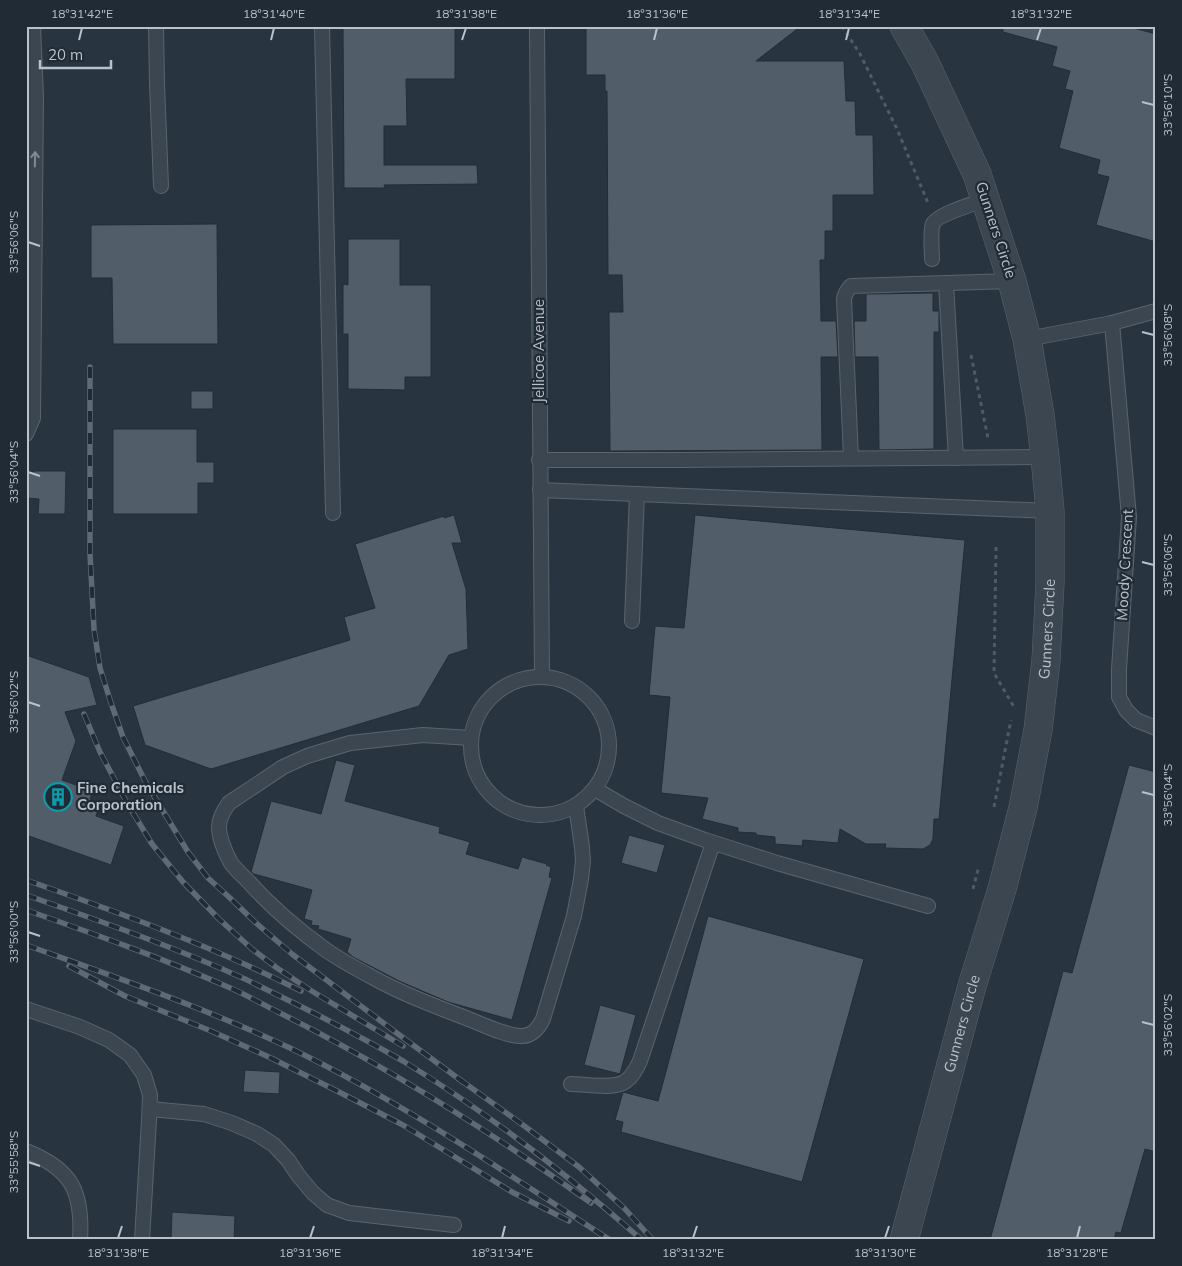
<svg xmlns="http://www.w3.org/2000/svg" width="1182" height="1266" viewBox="0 0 1182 1266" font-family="Mulish,sans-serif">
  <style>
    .building { fill: #525d6a; stroke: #232d37 }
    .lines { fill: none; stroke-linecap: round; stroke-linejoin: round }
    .service-casing { stroke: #5a646d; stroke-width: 16 }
    .minor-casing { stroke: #5a646d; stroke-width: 29 }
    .path { stroke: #4b5e60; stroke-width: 3; stroke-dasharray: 4 4; stroke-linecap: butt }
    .service { stroke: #3c4650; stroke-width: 14 }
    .minor { stroke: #3c4650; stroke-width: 28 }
    .rail-casing { stroke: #5f6a76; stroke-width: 5.5 }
    .rail { stroke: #212b35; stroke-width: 4; stroke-dasharray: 11; stroke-linecap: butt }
    .oneway { stroke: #818a93 }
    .ticks { fill: none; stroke: #b9c1ca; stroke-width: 2 }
    .labels { text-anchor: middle; stroke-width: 4.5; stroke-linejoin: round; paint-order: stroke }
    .street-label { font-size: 15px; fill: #b9c1ca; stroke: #212b35 }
    .poi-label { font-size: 15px; font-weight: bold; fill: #b9c1ca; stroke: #212b35; text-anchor: start }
    .neatline { fill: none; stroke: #b9c1ca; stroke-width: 2 }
    .ticks-label { font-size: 12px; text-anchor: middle; fill: #b9c1ca }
  </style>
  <rect width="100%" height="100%" fill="#283440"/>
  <g class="building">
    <polygon points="343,26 455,26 455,79 406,79 407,126 384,126 384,165 477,165 478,184 384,185 385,188 344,188"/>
    <polygon points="586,26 801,26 756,61 844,61 846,101 855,101 856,135 873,135 874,195 833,195 833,231 825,231 825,260 820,260 821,321 836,321 838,357 821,357 822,450 610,451 609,312 623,312 622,275 608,275 607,91 605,91 605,75 586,75"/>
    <polygon points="1003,26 1126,26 1156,34 1156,242 1096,225 1109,177 1097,174 1100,160 1059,148 1073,91 1065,89 1070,71 1052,66 1057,47 1003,32"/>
    <polygon points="217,224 218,344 113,344 112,278 91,278 91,225"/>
    <polygon points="348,239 400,239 400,285 431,285 431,377 405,377 405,390 348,389 348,334 343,334 343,284 348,285"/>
    <polygon points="933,293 933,311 939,311 939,332 934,332 934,449 879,450 878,357 855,357 854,321 866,321 866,294"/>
    <rect x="191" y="391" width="22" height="18"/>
    <polygon points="113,429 197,429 197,462 214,462 214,483 198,483 198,514 113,514"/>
    <polygon points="34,471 66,471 65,514 38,514 39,499 26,498 26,472 34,472"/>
    <polygon points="454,515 462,543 452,543 466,589 468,649 449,655 419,706 211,769 145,745 133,706 350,640 344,617 375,608 355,544 444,516 444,518"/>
    <polygon points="695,515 965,540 939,819 934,819 933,839 930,845 923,849 885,848 886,844 866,844 840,829 838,843 803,840 802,846 775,844 775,837 756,835 756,833 738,832 738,828 702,819 708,798 661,793 670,697 649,695 655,626 684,628"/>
    <polygon points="26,655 89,677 97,705 65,712 76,741 62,780 93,791 90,799 100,803 96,816 124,826 111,865 26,835"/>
    <polygon points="336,760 355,765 345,801 440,827 439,833 470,842 466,854 518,869 522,857 547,864 546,865 551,867 549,877 552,878 512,1020 448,1002 399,981 353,957 347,952 351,939 318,929 319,926 311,925 312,921 304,919 312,890 254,874 251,872 271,801 321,814"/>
    <polygon points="1129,765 1156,772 1156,1152 1145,1149 1121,1233 1116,1232 1114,1240 990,1240 1063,971 1072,973"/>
    <polygon points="629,835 665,845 657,873 621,863"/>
    <polygon points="708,916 864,959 802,1182 621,1132 623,1122 615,1120 623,1092 658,1101"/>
    <polygon points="600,1005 636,1015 620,1074 584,1065"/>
    <polygon points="245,1070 280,1072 279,1094 243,1092"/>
    <polygon points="172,1212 235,1216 234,1240 171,1240"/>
  </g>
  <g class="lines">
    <defs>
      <g id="service">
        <polyline points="156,26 157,83 161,186"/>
        <polyline points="322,26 333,513"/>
        <polyline points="537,26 542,676"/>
        <path d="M932,259C932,251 930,230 933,224C936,215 976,203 986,199"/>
        <polyline points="946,283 956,458"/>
        <polyline points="1112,323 1129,517 1119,669 1119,697 1126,710 1136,720 1156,728"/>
        <polyline points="1027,339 1112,323 1156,311"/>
        <polyline points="26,434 33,418 36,97 33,26"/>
        <path d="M851,458L844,299C845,293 847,290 851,286L1012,281"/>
        <polyline points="539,460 681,460 1045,457"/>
        <polyline points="540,490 1050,511"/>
        <polyline points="632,621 637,494"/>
        <circle cx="540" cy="746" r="69"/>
        <path d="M471,738L423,735L350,743L307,756L283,767L229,803C223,811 219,818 219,827C219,838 226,854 231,863C235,869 242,875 247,880C270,906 298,930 326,950C340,960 357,969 372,977C402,994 435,1006 466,1018C482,1024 503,1035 520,1036C531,1037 539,1028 543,1019L574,916L581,879L583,861L582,847L576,806"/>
        <polyline points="595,789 624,806 658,823 705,840 777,863 928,906"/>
        <polyline points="26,1009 80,1027 109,1040 130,1055 144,1075 150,1095 149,1120 142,1240"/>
        <path d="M571,1084C586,1084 615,1090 626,1081C633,1076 636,1069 640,1061L713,843"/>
        <polyline points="150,1109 204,1114 232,1123 257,1134 274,1145 288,1160 298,1175 313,1193 327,1205 349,1213 454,1225"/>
        <path d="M26,1151C72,1169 83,1192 80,1240"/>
      </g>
      <g id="minor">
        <path id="s1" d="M904,1240L972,986L1002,889L1023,808L1038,730L1046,660L1050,583V511L1045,457L1040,415L1027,339L1012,281L977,174L925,63L904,26"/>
      </g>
    </defs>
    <use href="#service" class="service-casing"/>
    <use href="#minor" class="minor-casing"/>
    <g class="path">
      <polyline points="842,26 860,54 897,129 928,203"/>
      <polyline points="971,355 988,438"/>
      <polyline points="996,547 994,673 1014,707"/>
      <polyline points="994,807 1011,720"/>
      <polyline points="973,889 979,866"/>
    </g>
    <use href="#service" class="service"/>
    <use href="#minor" class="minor"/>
    <defs>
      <g id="rail">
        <polyline points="90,367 90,554 94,629 100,668 111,703 123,737 146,783 188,852 208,878 230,898 256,923 292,954 394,1031 463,1082"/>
        <polyline points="84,714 100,752 127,803 152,844 183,882 219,919 252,949 277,968 310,990 403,1046"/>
        <path d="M26,880C120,913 212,946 301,991"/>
        <path d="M26,895C100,921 174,947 245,979C262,987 279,996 296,1004C332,1022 368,1041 403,1061C488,1113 567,1174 642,1240"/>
        <path d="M26,910C94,934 162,958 228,987C245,994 262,1004 278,1012C388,1067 491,1132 591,1203"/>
        <path d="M26,945C115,977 205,1008 290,1048C402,1102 506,1173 610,1240"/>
        <polyline points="69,966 125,996 211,1031 271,1058 339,1092 403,1125 512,1192 569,1221"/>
        <polyline points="459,1079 519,1122 579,1167 624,1208 653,1240"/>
      </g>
    </defs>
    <use href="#rail" class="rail-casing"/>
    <use href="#rail" class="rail"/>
  </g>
  <defs><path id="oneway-shaft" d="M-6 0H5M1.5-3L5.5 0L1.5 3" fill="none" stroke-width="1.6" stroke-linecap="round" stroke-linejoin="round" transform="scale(1.25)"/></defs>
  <use class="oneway" href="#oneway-shaft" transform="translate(35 159) rotate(-89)"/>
  <path class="ticks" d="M79,40L82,28M271,40L274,28M462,40L466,28M654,40L657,28M846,40L849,28M1037,40L1041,28M1142,102L1154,105M28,242L40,246M1142,332L1154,335M28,472L40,476M1142,562L1154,565M28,702L40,706M1142,792L1154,795M28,932L40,936M1142,1022L1154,1025M28,1162L40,1166M118,1238L122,1226M310,1238L314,1226M502,1238L505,1226M693,1238L697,1226M885,1238L889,1226M1077,1238L1080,1226"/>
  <defs>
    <symbol id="building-ring" viewBox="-11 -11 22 22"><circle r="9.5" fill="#212b35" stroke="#0f9aa8" stroke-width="1.5"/><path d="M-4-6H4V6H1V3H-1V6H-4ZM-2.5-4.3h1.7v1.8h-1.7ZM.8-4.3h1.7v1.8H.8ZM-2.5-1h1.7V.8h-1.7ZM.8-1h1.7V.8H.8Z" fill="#0f9aa8"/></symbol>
  </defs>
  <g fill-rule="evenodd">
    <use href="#building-ring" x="42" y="781" width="32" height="32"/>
  </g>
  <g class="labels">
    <g class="street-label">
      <text transform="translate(996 230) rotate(72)" y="5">Gunners Circle</text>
      <text transform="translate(539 351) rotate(-90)" y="5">Jellicoe Avenue</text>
      <text transform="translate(1125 565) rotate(-87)" y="5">Moody Crescent</text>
      <text dy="5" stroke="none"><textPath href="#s1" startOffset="629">Gunners Circle</textPath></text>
      <text dy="5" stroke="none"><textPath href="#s1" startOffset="224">Gunners Circle</textPath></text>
    </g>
    <g class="poi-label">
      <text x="77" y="793">Fine Chemicals<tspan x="77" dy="17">Corporation</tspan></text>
    </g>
  </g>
  <rect width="1182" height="1266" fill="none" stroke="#212b35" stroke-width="55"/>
  <path d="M40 60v8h71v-8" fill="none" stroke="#b9c1ca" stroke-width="2.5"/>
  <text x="48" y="60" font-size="15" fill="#b9c1ca" stroke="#212b35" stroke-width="4" paint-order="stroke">20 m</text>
  <rect x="28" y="28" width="1126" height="1210" class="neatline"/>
  <g class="ticks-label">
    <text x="82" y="18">18°31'42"E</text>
    <text x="274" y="18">18°31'40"E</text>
    <text x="466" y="18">18°31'38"E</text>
    <text x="657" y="18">18°31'36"E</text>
    <text x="849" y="18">18°31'34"E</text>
    <text x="1041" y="18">18°31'32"E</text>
    <text transform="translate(1168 105) rotate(-90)" y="4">33°56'10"S</text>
    <text transform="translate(14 242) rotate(-90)" y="4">33°56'06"S</text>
    <text transform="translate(1168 335) rotate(-90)" y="4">33°56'08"S</text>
    <text transform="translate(14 472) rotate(-90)" y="4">33°56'04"S</text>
    <text transform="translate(1168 565) rotate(-90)" y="4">33°56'06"S</text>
    <text transform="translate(14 702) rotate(-90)" y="4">33°56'02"S</text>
    <text transform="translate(1168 795) rotate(-90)" y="4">33°56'04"S</text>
    <text transform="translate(14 932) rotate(-90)" y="4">33°56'00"S</text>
    <text transform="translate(1168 1025) rotate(-90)" y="4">33°56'02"S</text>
    <text transform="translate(14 1162) rotate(-90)" y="4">33°55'58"S</text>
    <text x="118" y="1257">18°31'38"E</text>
    <text x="310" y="1257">18°31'36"E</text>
    <text x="502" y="1257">18°31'34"E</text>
    <text x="693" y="1257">18°31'32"E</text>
    <text x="885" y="1257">18°31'30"E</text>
    <text x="1077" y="1257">18°31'28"E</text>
  </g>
</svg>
